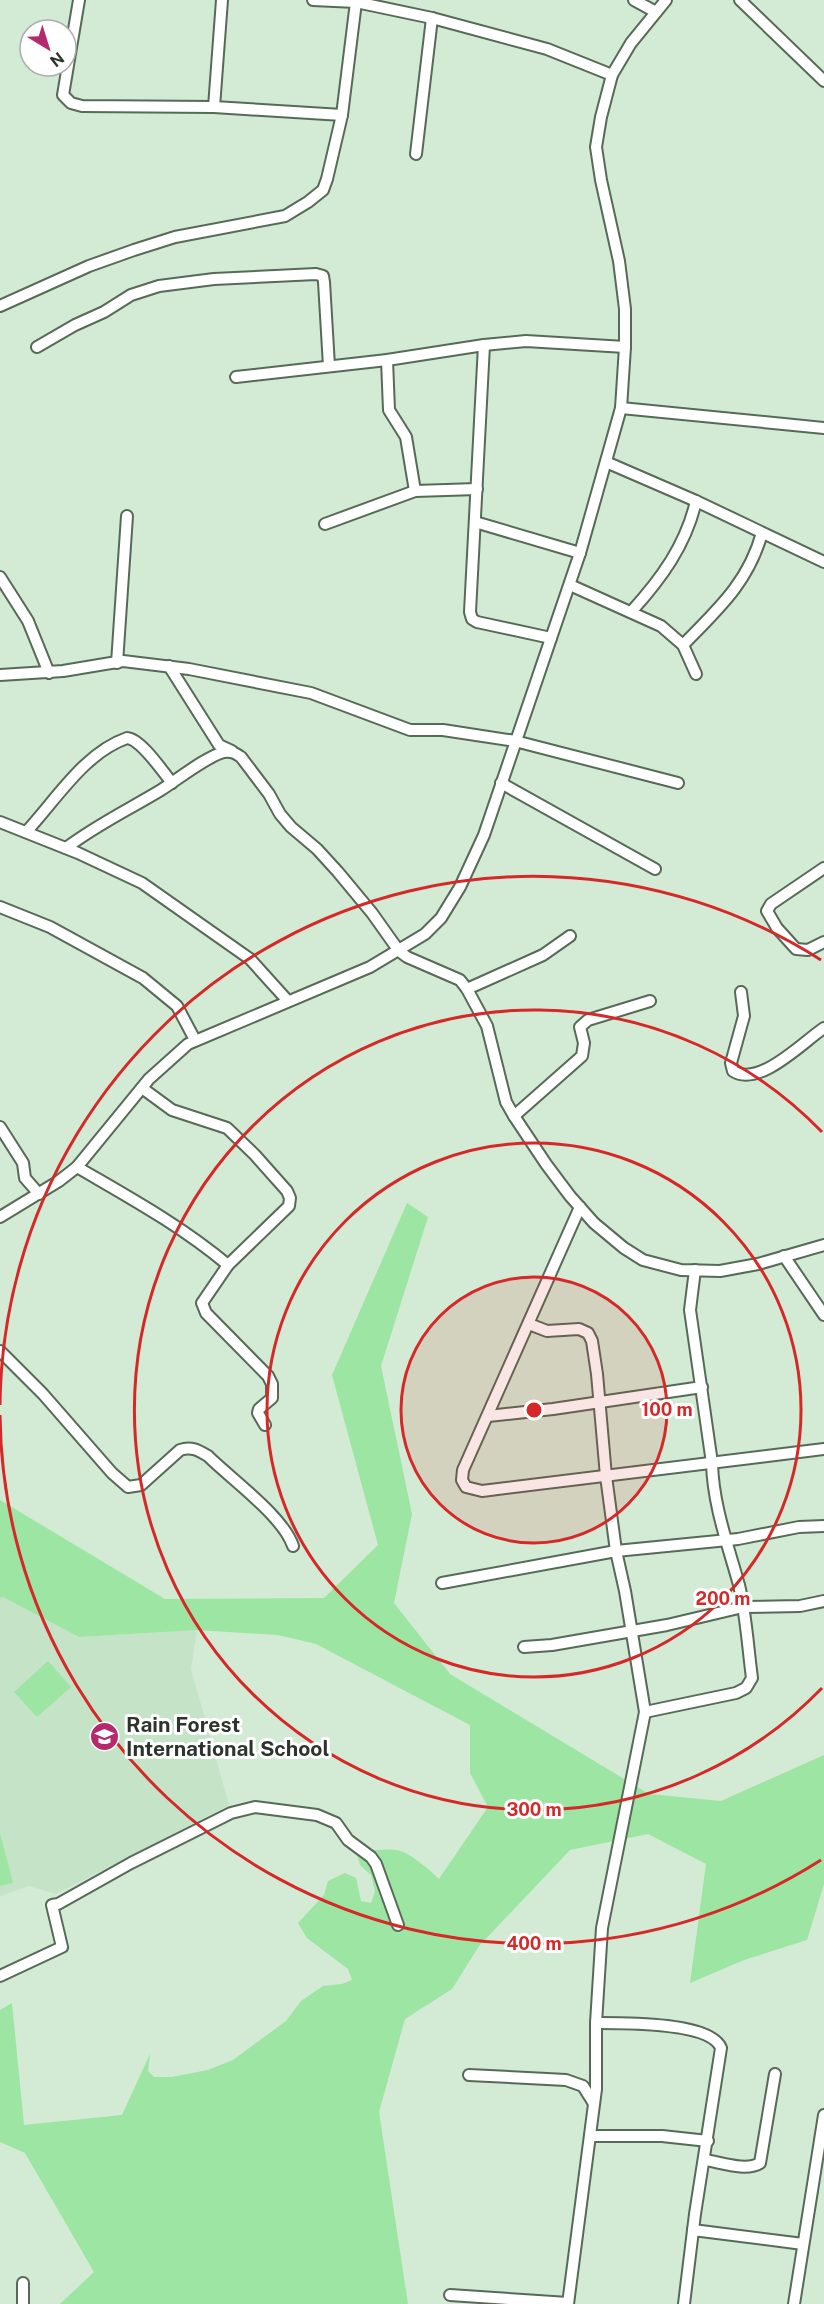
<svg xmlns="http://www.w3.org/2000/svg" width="824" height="2304" viewBox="0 0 824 2304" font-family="'Public Sans',sans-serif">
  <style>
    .built { fill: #c5e3c7 }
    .green { fill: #9ce5a2 }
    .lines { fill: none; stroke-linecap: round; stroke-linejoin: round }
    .minor-casing { stroke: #566a57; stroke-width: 14 }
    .minor { stroke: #fff; stroke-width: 10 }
    .ring { fill: none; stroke: #d62828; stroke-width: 3 }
    .labels { text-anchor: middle; stroke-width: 6; stroke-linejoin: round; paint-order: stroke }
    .poi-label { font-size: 21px; font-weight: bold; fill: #2c352c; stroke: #fff; text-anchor: start }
    .centre { fill: #d62828; stroke: #fff; stroke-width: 3 }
    .ring-label { font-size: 18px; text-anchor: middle; font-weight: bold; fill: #d62828; stroke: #fff; stroke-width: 6; stroke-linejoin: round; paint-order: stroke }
  </style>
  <rect width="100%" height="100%" fill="#d3ead4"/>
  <polygon class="built" points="3,1597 79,1637 197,1630 191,1669 229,1805 56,1894 29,1886 0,1896 0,1598"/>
  <g class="green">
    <path d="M407,1203L428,1217L381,1366L412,1514L394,1603L450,1674L649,1794L721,1801L824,1755V1884L807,1940L744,1960L690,1983L706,1864L648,1834L570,1850L479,1946L452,1989L405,2019L379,2112L408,2304H60L94,2272L25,2153L0,2142V2010L12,2003L24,2125L122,2115L150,2054L148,2071L154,2077H172L208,2070L233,2060L286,2021L301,2001L323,1986L342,1984L352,1980L348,1969L307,1938L298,1923L324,1895L328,1881L345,1873L356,1878L361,1901L371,1903L375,1891L371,1875L360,1865L355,1846C368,1853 382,1848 396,1850C408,1851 430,1870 439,1879L488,1807L470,1773V1725L316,1644L278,1635L197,1630L79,1637L3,1597L0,1598V1500L165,1599L324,1598L378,1545L332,1375Z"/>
    <polygon points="48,1661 71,1687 37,1717 14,1692"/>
    <polygon points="0,1833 13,1883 0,1886"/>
  </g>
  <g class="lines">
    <defs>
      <g id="minor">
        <polyline points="79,0 63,95 71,103 82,106 214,107 342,115"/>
        <polyline points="313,0 356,2 432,18 547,49 612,75"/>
        <polyline points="634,0 656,12"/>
        <polyline points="740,0 824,81"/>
        <polyline points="214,107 222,0"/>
        <polyline points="416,154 432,18"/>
        <polyline points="0,306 89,266 134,250 175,237 285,216 308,202 323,190 327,179 342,115 356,2"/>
        <polyline points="484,345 470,612 472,619 477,622 551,638"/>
        <polyline points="37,347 75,325 104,312 131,295 159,286 214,279 316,274 323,276 324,282 329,366"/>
        <polyline points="387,360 389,410 406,437 415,491"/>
        <polyline points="236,377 387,360 484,345 526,341 625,347"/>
        <polyline points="621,408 824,428"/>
        <polyline points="606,462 696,501 824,562"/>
        <polyline points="475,522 580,553"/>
        <polyline points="325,524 415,491 477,489"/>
        <polyline points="0,577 28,621 49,673"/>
        <polyline points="570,585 661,626 683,645 696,674"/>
        <path d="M631,612C661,579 686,545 696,501"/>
        <path d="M683,645C718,609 748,583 762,533"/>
        <polyline points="117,663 127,516"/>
        <polyline points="169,666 219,745 232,751"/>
        <polyline points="0,675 63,671 123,661 189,669 311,693 410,730 443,730 515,741 678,783"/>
        <polyline points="501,783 655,869"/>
        <polyline points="0,822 78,853 142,883 250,959 287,1000"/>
        <path d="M26,832C56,800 84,753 127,738C141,739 163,772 172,783"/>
        <path d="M66,848C98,824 128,810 161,790C177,780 207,756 224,752C232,751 235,753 241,757L269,794L280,814L291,827L317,849L338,872L372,913L399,951L407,957L460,980L467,989L487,1026L506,1102L514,1116L546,1164L570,1196L594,1223L624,1248L643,1260L681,1270L720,1271L758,1264L824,1245"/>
        <polyline points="824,868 771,904 767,911 777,928 796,949 808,950 824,942"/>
        <polyline points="0,907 50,927 143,978 177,1006 195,1040"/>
        <polyline points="467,989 543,955 570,936"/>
        <path d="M741,992L744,1016L731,1063L733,1071C759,1088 803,1042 824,1028"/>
        <polyline points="142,1088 172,1110 227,1128 255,1155 287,1191 290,1198 289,1206 228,1265 202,1303 206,1313 268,1376 272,1384 272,1398 259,1409 258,1413 265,1425"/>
        <polyline points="514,1116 582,1056 584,1043 580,1027 588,1020 650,1001"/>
        <polyline points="0,1127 23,1163 25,1178 39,1194"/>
        <path d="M77,1167C130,1198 180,1225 228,1265"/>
        <polyline points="580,1207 463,1470 462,1480 466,1487 482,1491 824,1449"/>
        <polyline points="0,1217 59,1181 77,1167 149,1079 188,1044 370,967 425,934 441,918 460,887 484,835 580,553 621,408 625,347 625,309 619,261 601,180 596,147 601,117 612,75 631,43 666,0"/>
        <polyline points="784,1256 824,1315"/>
        <polyline points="529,1324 547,1331 579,1329 588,1333 592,1341 597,1374 606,1476 616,1551 625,1591 645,1712 602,1928 596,2023 596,2089 568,2304"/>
        <path d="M0,1351L43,1394L112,1473L128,1487L141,1485L180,1450C191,1446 198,1450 208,1456C231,1479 283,1516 293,1546"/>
        <polyline points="488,1416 553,1409 702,1387"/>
        <polyline points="442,1583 616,1551 738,1539 799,1527 824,1526"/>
        <polyline points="524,1647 552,1645 667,1625 743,1607 800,1606 824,1601"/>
        <path d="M645,1712L736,1693L746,1688L752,1678C748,1648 746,1614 739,1585C728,1545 713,1505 712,1463L690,1310L695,1270"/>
        <polyline points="0,1976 62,1947 52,1905 58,1904 131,1863 231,1813 255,1807 317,1815 336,1823 348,1840 371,1857 376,1864 398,1925"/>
        <path d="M596,2023C622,2023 711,2022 721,2048L695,2214L684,2304"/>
        <polyline points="469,2075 566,2080 583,2086 593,2102"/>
        <polyline points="590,2136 662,2136 708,2141"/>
        <path d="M705,2160C720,2162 746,2172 760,2163L775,2074"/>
        <polyline points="693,2230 803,2244"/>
        <polyline points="450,2295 568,2303"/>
        <polyline points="23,2304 23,2283"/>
        <polyline points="794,2304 824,2115"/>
      </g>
    </defs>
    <use href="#minor" class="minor-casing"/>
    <use href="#minor" class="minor"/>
  </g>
  <circle cx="534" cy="1410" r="133" fill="#d62828" fill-opacity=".12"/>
  <g class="ring">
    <circle cx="534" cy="1410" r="133"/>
    <circle cx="534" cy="1410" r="267"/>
    <path d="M822 1688A400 400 0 1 1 822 1132"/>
    <path d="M821 1860A534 534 0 0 1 0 1415M0 1405A534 534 0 0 1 821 960"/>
  </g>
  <defs>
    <symbol id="university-disc" viewBox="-11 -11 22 22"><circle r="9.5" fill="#b32b6c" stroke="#fff"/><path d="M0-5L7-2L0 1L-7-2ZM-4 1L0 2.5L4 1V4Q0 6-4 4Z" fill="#fff"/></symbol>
  </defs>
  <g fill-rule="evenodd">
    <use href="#university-disc" x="88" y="1720" width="33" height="33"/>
  </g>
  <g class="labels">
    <g class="poi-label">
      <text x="126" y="1732">Rain Forest<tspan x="126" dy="24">International School</tspan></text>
    </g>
  </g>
  <circle cx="534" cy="1410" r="9" class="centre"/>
  <g class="ring-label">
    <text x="667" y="1416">100 m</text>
    <text x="723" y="1605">200 m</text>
    <text x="534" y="1816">300 m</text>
    <text x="534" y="1950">400 m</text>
  </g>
  <g transform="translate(48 48) rotate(142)"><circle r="28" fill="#ffffff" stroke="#abaeab" stroke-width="1.5"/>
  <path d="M0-4.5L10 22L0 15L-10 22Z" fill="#b32b6c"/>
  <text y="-9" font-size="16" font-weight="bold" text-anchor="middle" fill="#2c352c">N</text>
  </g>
</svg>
